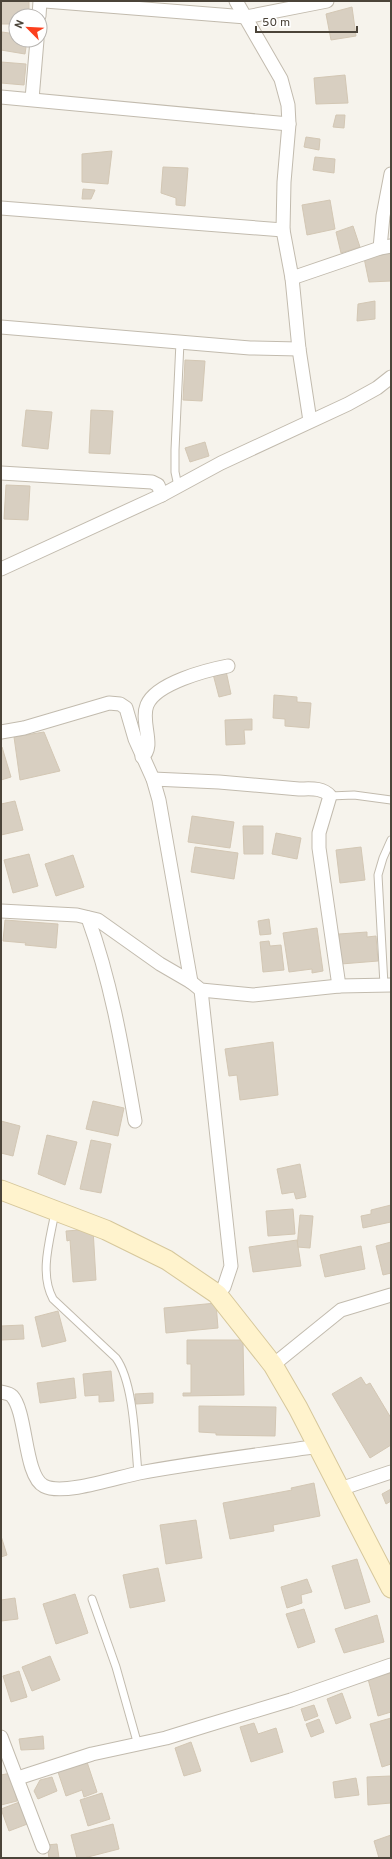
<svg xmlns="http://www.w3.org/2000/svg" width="392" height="1859" viewBox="0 0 392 1859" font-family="Overpass,sans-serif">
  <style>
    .building { fill: #d8cfc1; stroke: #d3c7b4 }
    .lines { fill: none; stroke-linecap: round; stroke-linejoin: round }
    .lane-casing { stroke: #c2bbae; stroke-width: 9 }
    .street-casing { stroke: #c2bbae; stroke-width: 15 }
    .secondary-casing { stroke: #d6c79b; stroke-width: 21 }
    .lane { stroke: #fff; stroke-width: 7 }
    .street { stroke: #fff; stroke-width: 13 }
    .secondary { stroke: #fff3cd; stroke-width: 19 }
  </style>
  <rect width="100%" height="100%" fill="#f6f3ec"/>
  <g class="building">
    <polygon points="1,1 29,1 29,16 16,16 16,24 1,24"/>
    <polygon points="352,7 356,36 331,40 326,14"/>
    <polygon points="2,32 16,34 16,40 27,40 25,54 1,50"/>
    <polygon points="1,62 26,64 24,85 1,83"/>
    <polygon points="345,75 348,103 316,104 314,78"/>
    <polygon points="336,115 345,115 344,128 333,127"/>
    <polygon points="306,137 320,139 319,150 304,147"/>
    <polygon points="112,151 108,184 82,182 82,154"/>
    <polygon points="315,157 335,159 334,173 313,170"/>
    <polygon points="163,167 188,168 185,206 176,205 176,198 161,193"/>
    <polygon points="83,189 95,190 91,199 82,199"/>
    <polygon points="330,200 335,229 307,235 302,205"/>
    <polygon points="353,226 360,247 341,253 336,232"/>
    <polygon points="391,252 391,281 369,282 364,258"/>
    <polygon points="375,301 375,319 357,321 358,304"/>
    <polygon points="185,360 205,361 202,401 183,400"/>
    <polygon points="26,410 52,412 48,449 22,446"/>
    <polygon points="91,410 113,411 110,454 89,453"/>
    <polygon points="205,442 209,456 190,462 185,448"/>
    <polygon points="6,485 30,486 28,520 4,519"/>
    <polygon points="226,671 231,694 219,697 213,674"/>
    <polygon points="274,695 297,697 297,702 311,703 309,728 285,726 285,719 273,718"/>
    <polygon points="252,719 252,730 244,730 245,744 226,745 225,720"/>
    <polygon points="44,732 60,771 20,780 14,737"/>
    <polygon points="2,747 11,777 1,780 1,748"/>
    <polygon points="15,801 23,830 1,835 1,804"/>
    <polygon points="192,816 234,822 230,848 188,842"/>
    <polygon points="243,826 263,826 263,854 244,854"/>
    <polygon points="276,833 301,838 297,859 272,854"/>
    <polygon points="195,847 238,853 234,879 191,872"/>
    <polygon points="361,847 365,880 340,883 336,850"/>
    <polygon points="29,854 38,886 13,893 4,860"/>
    <polygon points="73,855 84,887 56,896 45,864"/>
    <polygon points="269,919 271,934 260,935 258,921"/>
    <polygon points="5,920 58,924 56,948 25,945 26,943 3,941"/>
    <polygon points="317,928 323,971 312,973 312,969 289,972 283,933"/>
    <polygon points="367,932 367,937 376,936 378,961 341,964 339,934"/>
    <polygon points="269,941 270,946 281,945 284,970 263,972 260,942"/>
    <polygon points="273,1042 278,1095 240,1100 237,1075 229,1076 225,1049"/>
    <polygon points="93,1101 124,1108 118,1136 86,1129"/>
    <polygon points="1,1121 20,1126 13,1156 1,1153"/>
    <polygon points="47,1135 77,1142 65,1185 38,1174"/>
    <polygon points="91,1140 111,1144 101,1193 80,1189"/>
    <polygon points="300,1164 306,1197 296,1199 294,1192 282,1194 277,1169"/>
    <polygon points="391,1205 391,1222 363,1228 361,1216 371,1214 371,1210"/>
    <polygon points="293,1209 295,1234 268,1236 266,1211"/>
    <polygon points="300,1215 313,1216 310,1248 297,1247"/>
    <polygon points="93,1229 96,1280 73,1282 70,1240 67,1241 66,1231"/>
    <polygon points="297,1240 301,1266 253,1272 249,1247"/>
    <polygon points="391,1242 391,1273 383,1275 376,1246"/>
    <polygon points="361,1246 365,1269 325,1277 320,1255"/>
    <polygon points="216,1303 218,1328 166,1333 164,1308"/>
    <polygon points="58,1311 66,1341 42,1347 35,1317"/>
    <polygon points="23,1325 24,1339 1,1340 1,1326"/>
    <polygon points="187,1340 243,1340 244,1395 183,1396 183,1393 191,1393 191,1364 187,1364"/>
    <polygon points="111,1371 114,1401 99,1402 99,1395 85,1396 83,1374"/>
    <polygon points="361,1377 366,1385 370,1383 391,1418 391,1445 370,1458 332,1394"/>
    <polygon points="74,1378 76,1398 40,1403 37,1383"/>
    <polygon points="153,1393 153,1403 136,1404 135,1394"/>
    <polygon points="199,1406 276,1407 275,1436 216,1435 216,1433 199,1432"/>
    <polygon points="314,1483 320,1516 273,1525 274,1531 230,1539 223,1503 292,1490 291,1488"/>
    <polygon points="391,1489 391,1501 386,1504 382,1494"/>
    <polygon points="196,1520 202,1558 166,1564 160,1525"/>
    <polygon points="1,1536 7,1555 1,1557"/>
    <polygon points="357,1559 370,1602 345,1609 332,1566"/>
    <polygon points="158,1568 165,1601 130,1608 123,1575"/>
    <polygon points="307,1579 312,1592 301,1595 302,1603 287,1608 281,1587"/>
    <polygon points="75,1594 88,1633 56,1644 43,1604"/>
    <polygon points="15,1598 18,1619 1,1621 1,1600"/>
    <polygon points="304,1609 315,1642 298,1648 286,1614"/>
    <polygon points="377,1615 384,1642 344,1653 335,1629"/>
    <polygon points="50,1656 60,1680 32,1691 22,1667"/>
    <polygon points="19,1671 27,1697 11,1702 3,1676"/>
    <polygon points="391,1673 391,1712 378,1716 368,1679"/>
    <polygon points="342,1693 351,1718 336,1724 327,1699"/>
    <polygon points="314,1705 318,1716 305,1721 301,1709"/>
    <polygon points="391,1718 391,1764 382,1767 370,1724"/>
    <polygon points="319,1719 324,1732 311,1737 306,1724"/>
    <polygon points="254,1723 258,1734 276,1728 283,1752 251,1762 240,1727"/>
    <polygon points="43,1736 44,1749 21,1750 19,1739"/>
    <polygon points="191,1742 201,1771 184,1776 175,1748"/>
    <polygon points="87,1762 97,1792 84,1797 82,1790 66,1796 58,1772"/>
    <polygon points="11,1773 17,1801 1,1805 1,1775"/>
    <polygon points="391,1776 391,1803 368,1805 367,1777"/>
    <polygon points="52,1777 57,1791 38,1799 34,1791 40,1780"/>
    <polygon points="356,1778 359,1795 335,1798 333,1782"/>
    <polygon points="102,1793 110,1819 88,1826 80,1800"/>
    <polygon points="22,1801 30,1823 9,1831 1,1809"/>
    <polygon points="113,1824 119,1849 84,1858 77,1858 71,1835"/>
    <polygon points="391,1835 391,1858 379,1858 374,1841"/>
    <polygon points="57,1844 59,1858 49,1858 47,1845"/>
  </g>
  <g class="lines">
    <defs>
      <g id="lane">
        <polyline points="178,486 175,472 175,450 180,342"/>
        <polyline points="330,796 354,795 391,800"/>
        <polyline points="384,985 378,875 383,858 391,840"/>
        <path d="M55,1212C50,1240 39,1273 53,1299L116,1358C134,1383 135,1442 138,1473"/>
        <polyline points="92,1599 116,1667 138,1745"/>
      </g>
      <g id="street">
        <polyline points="45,1 246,17 327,1"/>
        <polyline points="236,1 281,79 288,105 289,124 284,182 283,230 292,278 299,349 310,421"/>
        <polyline points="39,16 40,1"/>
        <polyline points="1,97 289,124"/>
        <polyline points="32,99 37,40"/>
        <polyline points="1,208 283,230"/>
        <polyline points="380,248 383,216 391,174"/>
        <polyline points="292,278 380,248 391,246"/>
        <polyline points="1,327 250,348 299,349"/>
        <polyline points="1,473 152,482 158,485 162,495"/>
        <polyline points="1,569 162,495 221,463 348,404 377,388 391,377"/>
        <polyline points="1,732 24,728 109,703 120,704 126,708 135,739 153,779 159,800 191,982"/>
        <path d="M142,757C156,747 140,722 147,705C156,683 207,670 228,666"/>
        <path d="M153,779L219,782L299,789C310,789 322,787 330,796L319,833V848L339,986"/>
        <polyline points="1,911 77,915 98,920 160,964 191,982 201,990 253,995 339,986 391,985"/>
        <path d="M88,918C112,984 123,1052 135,1121"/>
        <polyline points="201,990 231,1266 224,1287 217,1294"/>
        <polyline points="273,1365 341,1310 391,1295"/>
        <path d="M1,1392C5,1393 9,1393 12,1396C27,1412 24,1476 44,1486C63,1496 118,1477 139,1473C198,1462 259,1455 319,1446"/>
        <polyline points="340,1489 391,1472"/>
        <polyline points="1,1737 43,1847"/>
        <polyline points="18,1778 92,1754 166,1738 208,1725 291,1700 391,1665"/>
      </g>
      <polyline id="secondary" points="1,1190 106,1230 167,1260 217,1294 273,1365 298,1408 391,1588"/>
    </defs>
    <use href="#lane" class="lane-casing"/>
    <use href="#street" class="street-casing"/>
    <use href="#secondary" class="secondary-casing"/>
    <use href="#lane" class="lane"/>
    <use href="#street" class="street"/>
    <use href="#secondary" class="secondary"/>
  </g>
  <rect width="392" height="1859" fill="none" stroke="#4b4439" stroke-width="4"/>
  <g transform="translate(28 28) rotate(294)"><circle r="19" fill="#ffffff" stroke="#b7b4b0"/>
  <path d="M0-3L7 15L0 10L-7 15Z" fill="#fc3f1d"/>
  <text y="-6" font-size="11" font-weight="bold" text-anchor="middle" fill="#4b4439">N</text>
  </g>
  <path d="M256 26v6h101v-6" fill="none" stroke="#4b4439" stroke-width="2"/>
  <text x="262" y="26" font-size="12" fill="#4b4439" stroke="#ffffff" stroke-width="3" paint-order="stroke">50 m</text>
</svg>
